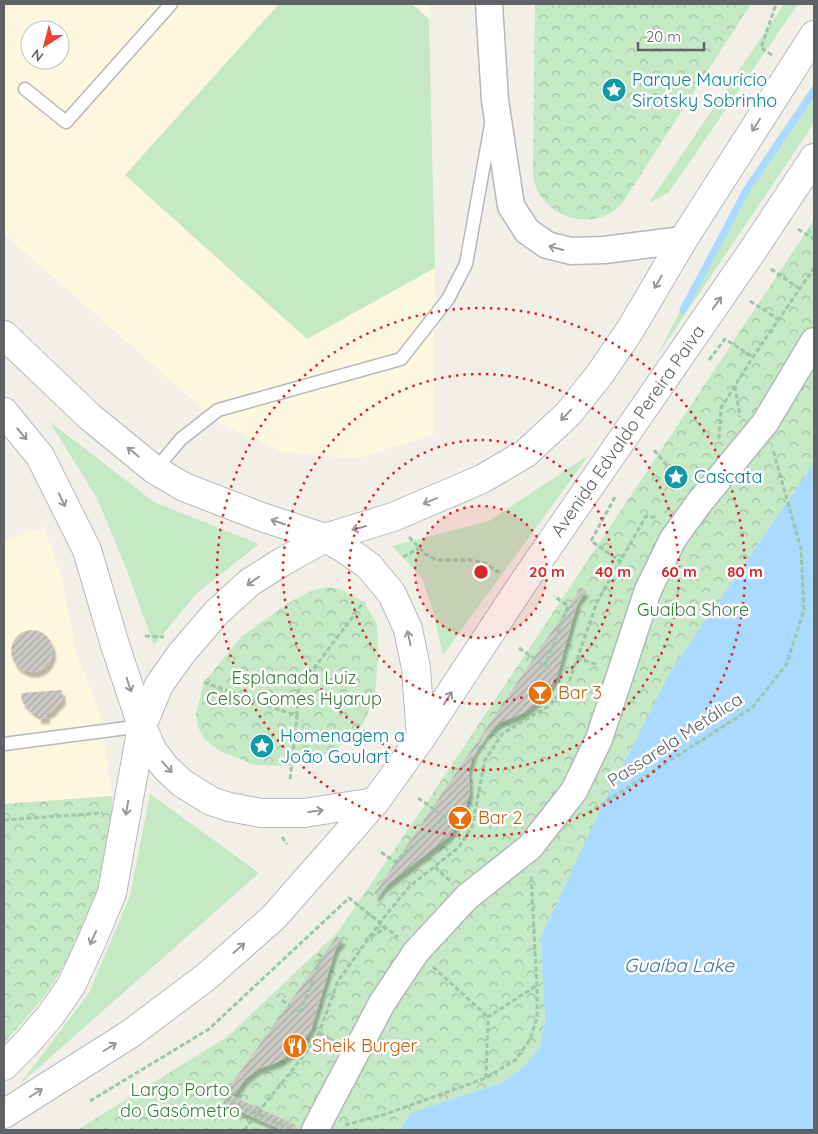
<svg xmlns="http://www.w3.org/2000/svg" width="818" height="1134" viewBox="0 0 818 1134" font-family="Quicksand,sans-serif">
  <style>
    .commercial { fill: #fef7e0; fill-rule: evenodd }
    .green { fill: #c5e8c5 }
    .park { fill: url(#park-crowns) }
    .water { fill: #aadaff }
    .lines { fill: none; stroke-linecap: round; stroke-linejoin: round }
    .stream { stroke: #aadaff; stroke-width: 7 }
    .building { fill: url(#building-hatch); filter: url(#shadow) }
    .lane-casing { stroke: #b5b8bc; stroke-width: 15 }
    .street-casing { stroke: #b5b8bc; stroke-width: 29 }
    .secondary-casing { stroke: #b6babf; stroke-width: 30 }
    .path { stroke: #9cc7a9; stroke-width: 3; stroke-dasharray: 5 2.5; stroke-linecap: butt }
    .lane { stroke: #fff; stroke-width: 12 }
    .street { stroke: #fff; stroke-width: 26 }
    .secondary { stroke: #fff; stroke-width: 28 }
    .path-bridge { stroke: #9cc7a9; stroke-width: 3; stroke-dasharray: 5 2.5; stroke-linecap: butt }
    .oneway { stroke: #979a9d }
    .ring { fill: none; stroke: #d62828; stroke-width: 2.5; stroke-dasharray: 2.5 5 }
    .labels { text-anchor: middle; stroke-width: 5; stroke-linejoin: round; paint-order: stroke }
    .culture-label { font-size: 18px; fill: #0d838f; stroke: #fff; text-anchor: start }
    .street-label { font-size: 18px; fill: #5f6368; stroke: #fff }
    .park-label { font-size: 18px; fill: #348238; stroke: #fff }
    .food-label { font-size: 18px; fill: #c56008; stroke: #fff; text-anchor: start }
    .water-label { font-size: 19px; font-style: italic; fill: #4174aa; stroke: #fff }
    .centre { fill: #d62828; stroke: #fff; stroke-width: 2.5 }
    .ring-label { font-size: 15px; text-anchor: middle; font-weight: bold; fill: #d62828; stroke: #fff; stroke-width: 5; stroke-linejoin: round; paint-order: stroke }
  </style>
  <defs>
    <pattern id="park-crowns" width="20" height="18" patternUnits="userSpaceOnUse" patternTransform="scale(1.25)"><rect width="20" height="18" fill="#c5e8c5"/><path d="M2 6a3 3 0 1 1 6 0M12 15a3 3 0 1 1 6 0" fill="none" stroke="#a3c0a4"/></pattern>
    <pattern id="building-hatch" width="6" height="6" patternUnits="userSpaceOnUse" patternTransform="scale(1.25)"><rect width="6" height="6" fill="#cccac5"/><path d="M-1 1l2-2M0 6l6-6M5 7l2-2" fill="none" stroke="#a9a8a4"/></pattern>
    <filter id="shadow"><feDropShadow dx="3" dy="5.5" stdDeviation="1" flood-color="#0004"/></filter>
  </defs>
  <rect width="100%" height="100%" fill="#f1efe8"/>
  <g class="commercial">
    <path d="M4,4H429L435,268L433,435L354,459L283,452L219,423L4,234ZM30,30H60V60H30Z"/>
    <polygon points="44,527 62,580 76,652 101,717 112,796 4,804 4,542"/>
  </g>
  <g class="green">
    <polygon points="279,4 412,4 429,19 435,268 307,339 125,175"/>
    <polygon points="784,4 798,4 669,192 649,203"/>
    <polygon points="814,83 814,123 657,356 743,189"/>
    <polygon points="49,421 154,502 259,544 197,593 154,645 126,568 97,498"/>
    <polygon points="589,455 443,655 433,611 422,578 392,546 489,521"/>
    <polygon points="150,794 259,873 20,1084 89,993 130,896"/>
  </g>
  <g class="park">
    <path d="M535,4H751L621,205C617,208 613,212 608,214C584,227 550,216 538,191C535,186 534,181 533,176Z"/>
    <polygon points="814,220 814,463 790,499 541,937 545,1021 540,1046 525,1066 501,1083 412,1112 400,1130 77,1130 227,1037 337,933 425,805"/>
    <polygon points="327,587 340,589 364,602 377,624 378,658 375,695 363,724 339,747 312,762 292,766 255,765 220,751 205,740 198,727 196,714 204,682 241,637 288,603 311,591"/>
    <path d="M112,796C114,858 91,921 59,974C46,997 21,1023 4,1043V804Z"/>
  </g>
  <polygon class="water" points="814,463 814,1130 400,1130 412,1112 501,1083 525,1066 540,1046 545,1021 541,937 601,808 672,669"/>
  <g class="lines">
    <polyline class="stream" points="683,310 747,189 814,91"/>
  </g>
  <g class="building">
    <polygon points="581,588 586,591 578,601 557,676 543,697 522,714 500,722 486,734 474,752 469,770 470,793 462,818 448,837 384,887 377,896 374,894"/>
    <circle cx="32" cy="651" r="21"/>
    <polygon points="62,690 63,699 51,712 47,713 47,718 38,719 38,713 34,713 22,702 21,693"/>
    <polygon points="337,936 343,940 336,948 311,1030 298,1049 278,1062 258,1069 245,1079 235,1094 228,1089"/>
    <polygon points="227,1094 296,1125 294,1130 282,1130 223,1104"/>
  </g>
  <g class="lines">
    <defs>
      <g id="lane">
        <polyline points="25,89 66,122 171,4"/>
        <polyline points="155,470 181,439 218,410 401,359 448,299 466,264 491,125"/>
        <polyline points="4,744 142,726"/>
      </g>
      <g id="street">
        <polyline points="489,4 495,100 511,206 527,231 547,245 571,251 604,250 683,240"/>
        <polyline points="315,1130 382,1003 416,952 467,897 530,847 574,791 599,739 648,590 673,539 699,503 765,423 814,341"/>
      </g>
      <g id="secondary">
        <polyline points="4,335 90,417 155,470 184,487 259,516 325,538 345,549 369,566 392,594 408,629 416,668 421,738"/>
        <polyline points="4,412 40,456 87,550 115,645 142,726 152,750 166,768 182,783 211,801 229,807 261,813 304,813 375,802"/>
        <polyline points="4,1066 25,1045 50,1016 71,986 91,943 112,893 142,726 159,685 181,654 217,612 250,582 282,562 325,538 393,517 482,479 526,453 568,414 600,374 630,330 683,240 814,35"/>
        <polyline points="4,1114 130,1034 206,977 274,917 375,802 421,738 521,586 753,250 814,158"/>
      </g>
    </defs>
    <use href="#lane" class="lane-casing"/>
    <use href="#street" class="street-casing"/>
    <use href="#secondary" class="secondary-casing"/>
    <g class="path">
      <polyline points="772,55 761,48 776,4"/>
      <polyline points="798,229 814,239"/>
      <polyline points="771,269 800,289"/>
      <polyline points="750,301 778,319"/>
      <polyline points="709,360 725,339 753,357"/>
      <polyline points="735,386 740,417"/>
      <polyline points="719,439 721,408 753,357 814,268"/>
      <polyline points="654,450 683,484"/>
      <polyline points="615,497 591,541 620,561"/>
      <polyline points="409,537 425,554 437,560 471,560 485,563 500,573"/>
      <polyline points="403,557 419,548"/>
      <polyline points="145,636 164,637"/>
      <polyline points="519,648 545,666 568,606 554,596"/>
      <polyline points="577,658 598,665"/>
      <polyline points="204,682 297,716 290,780"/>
      <polyline points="297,716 299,688 364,602"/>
      <polyline points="588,813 752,708 786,665 804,610 801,549 773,450"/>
      <polyline points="4,820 103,813"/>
      <polyline points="282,837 287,844"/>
      <polyline points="381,852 395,862 445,817 418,798"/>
      <polyline points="435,867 451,882"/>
      <polyline points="371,937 387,927"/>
      <polyline points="433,967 488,1017"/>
      <polyline points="282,1000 300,1013 322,957 317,953"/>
      <polyline points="319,1033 336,1042"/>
      <polyline points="486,1078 488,1017 536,986"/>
      <polyline points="215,1094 225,1099"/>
      <polyline points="90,1101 209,1029 349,898 398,937"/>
      <polyline points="345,1125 386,1114 486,1078 515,1060 530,1040 537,1017 537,986 531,876"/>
      <polyline points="244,1130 305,1054 319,1033 338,981 381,921 410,886 459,847 472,827 485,760 503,733 549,706 569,682 597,602 646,516 658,518"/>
    </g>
    <use href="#lane" class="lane"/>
    <use href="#street" class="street"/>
    <use href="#secondary" class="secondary"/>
    <polyline class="path-bridge" points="225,1099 291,1129"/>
  </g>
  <defs><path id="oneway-shaft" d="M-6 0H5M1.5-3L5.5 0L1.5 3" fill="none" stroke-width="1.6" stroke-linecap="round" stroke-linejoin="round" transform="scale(1.25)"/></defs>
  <g class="oneway">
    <use href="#oneway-shaft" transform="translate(756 125) rotate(123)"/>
    <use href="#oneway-shaft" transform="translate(556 248) rotate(-165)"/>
    <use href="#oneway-shaft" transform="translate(658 282) rotate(120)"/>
    <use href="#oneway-shaft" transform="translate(717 303) rotate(-55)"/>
    <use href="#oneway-shaft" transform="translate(566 415) rotate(134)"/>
    <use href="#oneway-shaft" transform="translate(22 434) rotate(50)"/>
    <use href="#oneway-shaft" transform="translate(133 452) rotate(-141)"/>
    <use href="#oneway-shaft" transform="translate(62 500) rotate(64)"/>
    <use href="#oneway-shaft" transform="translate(430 501) rotate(157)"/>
    <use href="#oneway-shaft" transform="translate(278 522) rotate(-161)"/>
    <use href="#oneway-shaft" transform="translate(359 528) rotate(164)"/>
    <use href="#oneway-shaft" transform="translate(253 581) rotate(144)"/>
    <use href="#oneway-shaft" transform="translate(409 638) rotate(-102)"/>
    <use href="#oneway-shaft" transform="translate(129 685) rotate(72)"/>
    <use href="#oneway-shaft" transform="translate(448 698) rotate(-57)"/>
    <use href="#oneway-shaft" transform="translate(167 767) rotate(48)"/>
    <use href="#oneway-shaft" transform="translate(127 808) rotate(100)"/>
    <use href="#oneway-shaft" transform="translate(316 811) rotate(-8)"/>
    <use href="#oneway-shaft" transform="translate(93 938) rotate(114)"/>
    <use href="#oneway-shaft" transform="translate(239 948) rotate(-41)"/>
    <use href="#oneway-shaft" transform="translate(110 1047) rotate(-32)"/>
    <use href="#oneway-shaft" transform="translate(36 1093) rotate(-32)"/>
  </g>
  <circle cx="481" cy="572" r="66" fill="#d62828" fill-opacity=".12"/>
  <g class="ring">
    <circle cx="481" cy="572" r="66"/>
    <circle cx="481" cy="572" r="132"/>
    <circle cx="481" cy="572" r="198"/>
    <circle cx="481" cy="572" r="264"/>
  </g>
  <defs>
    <symbol id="sight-disc" viewBox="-11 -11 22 22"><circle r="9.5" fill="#0f9aa8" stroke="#fff"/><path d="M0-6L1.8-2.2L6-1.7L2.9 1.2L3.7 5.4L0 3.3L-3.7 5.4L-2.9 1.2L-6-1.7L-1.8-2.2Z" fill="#fff"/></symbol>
    <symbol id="bar-disc" viewBox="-11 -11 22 22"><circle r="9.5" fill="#e8710a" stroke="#fff"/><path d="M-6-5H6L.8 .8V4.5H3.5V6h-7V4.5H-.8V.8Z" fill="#fff"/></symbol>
    <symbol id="restaurant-disc" viewBox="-11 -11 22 22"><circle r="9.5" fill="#e8710a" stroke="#fff"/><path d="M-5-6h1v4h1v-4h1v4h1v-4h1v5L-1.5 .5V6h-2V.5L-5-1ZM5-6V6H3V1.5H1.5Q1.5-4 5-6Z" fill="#fff"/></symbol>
  </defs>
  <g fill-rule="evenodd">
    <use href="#sight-disc" x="600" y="76" width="28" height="28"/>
    <use href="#sight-disc" x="662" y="463" width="28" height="28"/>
    <use href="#bar-disc" x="526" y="679" width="28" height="28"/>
    <use href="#sight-disc" x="248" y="732" width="28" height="28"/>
    <use href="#bar-disc" x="446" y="804" width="28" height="28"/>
    <use href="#restaurant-disc" x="281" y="1032" width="28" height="28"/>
  </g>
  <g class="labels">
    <g class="culture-label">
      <text x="632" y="86">Parque Maurício<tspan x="632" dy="21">Sirotsky Sobrinho</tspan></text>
      <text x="694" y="483">Cascata</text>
      <text x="280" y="742">Homenagem a<tspan x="280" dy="21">João Goulart</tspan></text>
    </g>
    <g class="street-label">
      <text transform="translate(628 431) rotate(-55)" y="6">Avenida Edvaldo Pereira Paiva</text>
      <text transform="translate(675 740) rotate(-33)" y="6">Passarela Metálica</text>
    </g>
    <g class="park-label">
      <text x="693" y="616">Guaíba Shore</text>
      <text x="294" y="684">Esplanada Luiz<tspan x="294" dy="21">Celso Gomes Hyarup</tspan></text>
      <text x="180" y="1096">Largo Porto<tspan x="180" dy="21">do Gasômetro</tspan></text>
    </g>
    <g class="food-label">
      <text x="558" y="699">Bar 3</text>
      <text x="478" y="824">Bar 2</text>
      <text x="312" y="1052">Sheik Burger</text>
    </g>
    <g class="water-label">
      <text x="679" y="972">Guaíba Lake</text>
    </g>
  </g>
  <circle cx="481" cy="572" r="8" class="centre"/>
  <g class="ring-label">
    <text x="547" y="577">20 m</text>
    <text x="613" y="577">40 m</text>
    <text x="679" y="577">60 m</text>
    <text x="745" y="577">80 m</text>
  </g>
  <rect width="818" height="1134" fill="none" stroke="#5f6368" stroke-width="10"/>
  <g transform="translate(45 45) rotate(216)"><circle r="24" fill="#ffffff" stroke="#bfc1c3"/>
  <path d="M0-4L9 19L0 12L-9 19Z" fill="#ea4335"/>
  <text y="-8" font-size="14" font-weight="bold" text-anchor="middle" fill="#5f6368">N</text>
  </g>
  <path d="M638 42v8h66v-8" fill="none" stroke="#5f6368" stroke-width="2.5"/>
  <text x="646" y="42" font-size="15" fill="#5f6368" stroke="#ffffff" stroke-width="4" paint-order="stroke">20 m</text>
</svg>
